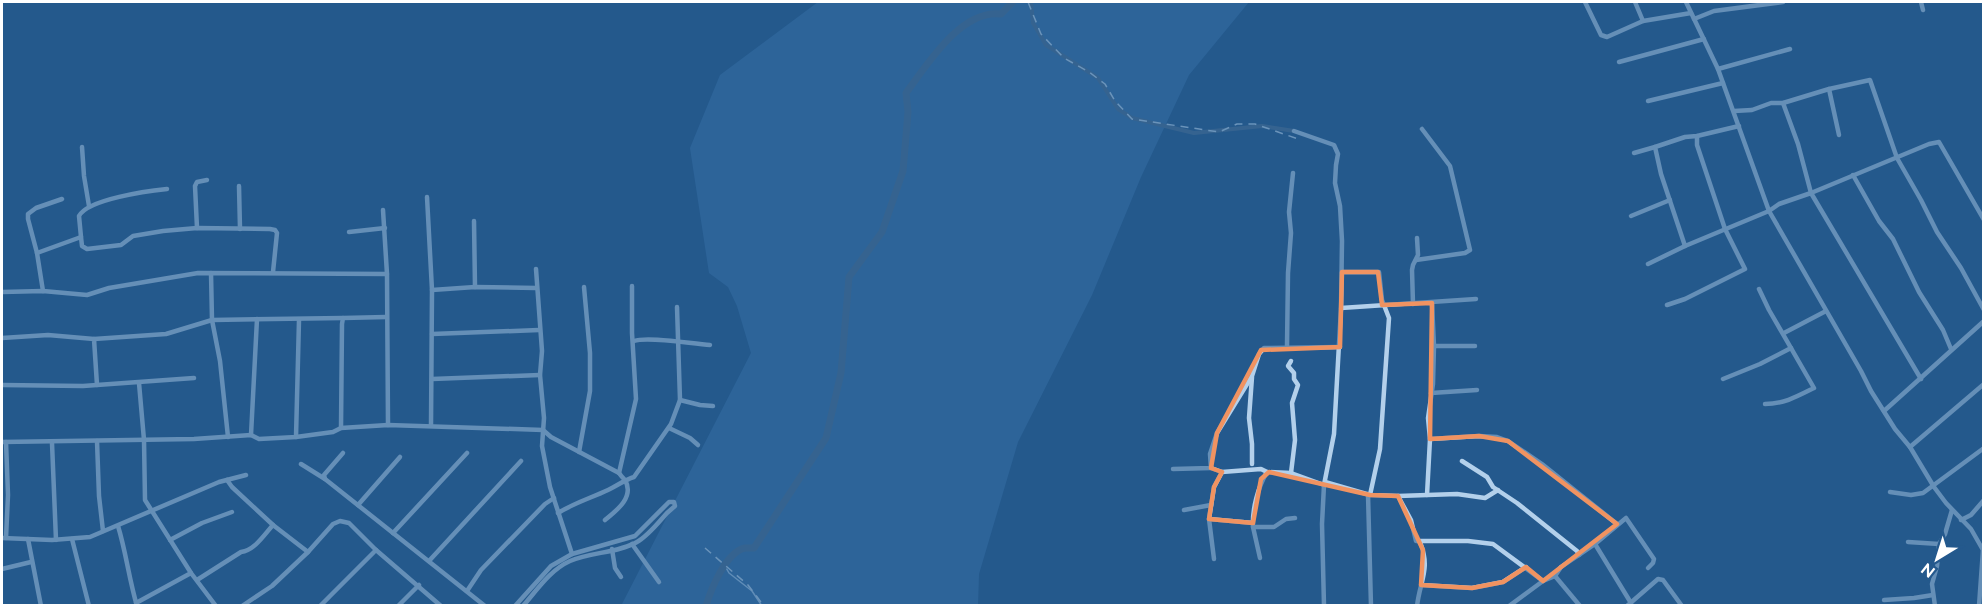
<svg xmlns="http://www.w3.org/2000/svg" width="1985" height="607" viewBox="0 0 1985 607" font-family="Raleway,sans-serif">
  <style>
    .green { fill: #3872a9 }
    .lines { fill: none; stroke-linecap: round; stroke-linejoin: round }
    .stream { stroke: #a7cbec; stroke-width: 1.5 }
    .canal { stroke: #4b7094; stroke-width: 4 }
    .river { stroke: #4b7094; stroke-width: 7 }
    .ferry { stroke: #bfdaf2; stroke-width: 1.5; stroke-dasharray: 8 6; stroke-linecap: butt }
    .minor { stroke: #b3d0eb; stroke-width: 4.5 }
    .marked { fill: none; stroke: #f09361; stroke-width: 4.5; stroke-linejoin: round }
  </style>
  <rect width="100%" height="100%" fill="#24598d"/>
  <polygon class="green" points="818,2 1249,2 1189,75 1141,177 1092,295 1018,442 979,574 978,605 621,606 751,353 737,306 728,287 709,273 690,148 720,75"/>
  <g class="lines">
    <polyline class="stream" points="725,566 729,573 752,591 762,606"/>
    <polyline class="canal" points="1031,2 1033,23 1046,45 1098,78 1118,109 1132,118 1194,133 1262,126 1294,131"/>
    <path class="river" d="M706,606C711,589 726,552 745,548C748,548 751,548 754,548L826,438L841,373L849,277L882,232L903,171L908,112L906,93C927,65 961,9 1001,14L1013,2"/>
    <g class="ferry">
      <polyline points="1028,2 1041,34 1064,58 1089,72 1105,84 1115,101 1132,119 1219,132 1237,124 1255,124 1298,139"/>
      <polyline points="705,548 748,585 764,606"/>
    </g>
    <g class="minor">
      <polyline points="1585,2 1601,35 1607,37 1643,21 1691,13"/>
      <polyline points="1635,2 1643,21"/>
      <polyline points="1686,2 1718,69 1769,211 1861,371 1871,391 1895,429 1910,447 1934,487 1946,503 1971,529 1983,550 1979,606"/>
      <polyline points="1921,2 1923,10"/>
      <polyline points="1694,19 1714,11 1783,2"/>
      <polyline points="1619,62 1704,39"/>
      <polyline points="1718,69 1790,49"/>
      <polyline points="1829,89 1839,135"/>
      <polyline points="1648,101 1723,83"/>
      <polyline points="1783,103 1798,144 1811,193 1921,379"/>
      <polyline points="1734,111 1752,110 1771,103 1783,103 1829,89 1870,80 1897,158 1921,200 1937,232 1961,268 1984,310"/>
      <polyline points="1739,126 1697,136 1685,137 1655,147 1661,174 1685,246 1769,211 1779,204 1811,193 1929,144 1939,142 1984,220"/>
      <polyline points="1294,131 1334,145 1338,154 1336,165 1335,183 1340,206 1342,241 1341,308 1334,434 1324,485 1322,524 1324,606"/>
      <polyline points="82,147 84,176 89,206"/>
      <polyline points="1634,153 1655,147"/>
      <polyline points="1853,175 1879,221 1893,239 1919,292 1943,330 1951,349"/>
      <polyline points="239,186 240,229"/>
      <polyline points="427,197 432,290 431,425"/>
      <polyline points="383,210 387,274 388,425"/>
      <polyline points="1631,216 1670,200"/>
      <polyline points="474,221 475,287"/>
      <polyline points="197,228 195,186 197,182 207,180"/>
      <polyline points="349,232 385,228"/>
      <path d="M81,237L79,216C88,199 148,191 167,189"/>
      <polyline points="37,253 81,237 82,246 87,249 121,245 133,236 163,231 197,228 270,229 275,230 277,233 273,272"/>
      <polyline points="1416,260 1465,253 1470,250 1450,166 1422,129"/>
      <polyline points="1648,264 1685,246"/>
      <polyline points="536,269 542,351 540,375 544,418 542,446 550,487 572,554"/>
      <polyline points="1342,272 1379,272 1382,300 1389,318 1380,449 1370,495"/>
      <polyline points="211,273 212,320 220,361 228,437"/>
      <path d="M1759,289L1769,310L1814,388C1798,396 1784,404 1765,404"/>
      <polyline points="432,290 475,287 536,288"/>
      <polyline points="43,291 37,253 28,219 28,214 36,208 62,199"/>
      <polyline points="2,292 43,291 87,295 109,288 198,273 387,274"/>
      <polyline points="1432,303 1434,346 1475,346"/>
      <polyline points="1413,304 1412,270 1413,265 1418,255 1417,238"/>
      <polyline points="1667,305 1685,299 1745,269 1725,229 1697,145 1697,136"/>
      <polyline points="1341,308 1476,299"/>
      <polyline points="1784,333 1826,311"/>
      <polyline points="432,334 539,330"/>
      <polyline points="2,338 48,335 94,339 97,385"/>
      <polyline points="94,339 166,334 212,320 343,318"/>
      <path d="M634,341C648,336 692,344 710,345"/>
      <polyline points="1287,346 1288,273 1291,233 1289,212 1293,173"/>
      <polyline points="432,379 540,375"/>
      <polyline points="1723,379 1760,364 1791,348"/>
      <polyline points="139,383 144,440 145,500 191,573 216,606"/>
      <polyline points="2,385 83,386 194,378"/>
      <polyline points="1431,393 1477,390"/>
      <polyline points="680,400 700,405 713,406"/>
      <polyline points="1884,411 1984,321"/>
      <polyline points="341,428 342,324 343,318 386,317"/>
      <polyline points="669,428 690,438 698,445"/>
      <polyline points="251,435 257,319"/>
      <polyline points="296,437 299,320"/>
      <polyline points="1430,439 1479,436 1497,437 1508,441 1542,464 1617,524"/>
      <polyline points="97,441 99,496 103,531"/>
      <polyline points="2,442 194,439 251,435 259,439 296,437 333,432 341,428 388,425 543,430 551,437 619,473"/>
      <polyline points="6,442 8,495 6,538"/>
      <polyline points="52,443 56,540"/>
      <polyline points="1910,447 1984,384"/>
      <polyline points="579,452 590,391 590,353 584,287"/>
      <polyline points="1462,461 1487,477 1493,487 1517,503 1577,551 1579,555 1595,544"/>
      <polyline points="301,464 325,479 485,606"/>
      <polyline points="1252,464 1252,444 1249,418 1252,377"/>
      <polyline points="1211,468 1222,472 1261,469 1267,472 1291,473 1324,485"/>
      <polyline points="1173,469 1211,468 1210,454 1217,433 1252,376 1259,354 1264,348 1340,347"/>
      <polyline points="1222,472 1214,487 1209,519 1253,523"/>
      <path d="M1267,472C1258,487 1252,509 1253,527H1274L1286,519L1295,518"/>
      <polyline points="1291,473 1295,440 1292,403 1298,385 1294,379 1294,373 1288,366 1291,361"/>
      <polyline points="325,479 324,475 343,453"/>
      <polyline points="227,480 232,487 273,525 308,552"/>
      <polyline points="1325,482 1370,495 1398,496 1457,494 1485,498 1498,490"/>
      <polyline points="1890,492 1911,495 1923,493 1984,448"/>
      <polyline points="1368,494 1371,606"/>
      <polyline points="1427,495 1430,439 1428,418 1433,384 1434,346"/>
      <polyline points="1398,496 1411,520 1416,541 1468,541 1493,544 1543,581"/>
      <polyline points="358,505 400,457"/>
      <polyline points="1184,510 1211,505"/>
      <path d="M558,513C574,503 591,498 608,490C617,486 624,480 634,477L671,424L680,400L677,307"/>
      <polyline points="1209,519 1214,559"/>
      <path d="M605,520C616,511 635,497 625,480C623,478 621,476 619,473L636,399L632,333V286"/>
      <polyline points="1961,520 1971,515 1984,500"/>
      <path d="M118,526C126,552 129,579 137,606"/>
      <polyline points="1253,527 1260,558"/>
      <polyline points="393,533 467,453"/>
      <polyline points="2,538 52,540 90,537 219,482 246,475"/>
      <polyline points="28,539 41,606"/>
      <polyline points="72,539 89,606"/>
      <polyline points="170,540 202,523 232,512"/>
      <polyline points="1908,542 1939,544 1937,566 1932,584 1935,606"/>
      <polyline points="632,544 659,582"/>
      <polyline points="1939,544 1945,534 1952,510"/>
      <polyline points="612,549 615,568 621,577"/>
      <polyline points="429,561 521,461"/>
      <polyline points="2,569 31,562"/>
      <polyline points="1555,576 1580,606"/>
      <path d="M197,580L241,552C255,550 264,535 273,525"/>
      <polyline points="1421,585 1472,588 1503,582 1526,567"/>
      <polyline points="467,591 481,570 545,504 554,498"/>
      <polyline points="1884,600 1914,598 1933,595"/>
      <polyline points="136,603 191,573"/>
      <polyline points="1631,603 1595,544 1626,518 1654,559 1653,563 1648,568"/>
      <polyline points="242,606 272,586 308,552 333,524 340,521 349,523 376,550 441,606"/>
      <polyline points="320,606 376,550"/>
      <polyline points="398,606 419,585"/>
      <path d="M515,606L551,566L572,554L635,536L669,502H674L675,506L667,513C658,523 648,536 637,542C618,553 591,552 570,561C550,570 537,590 523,606"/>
      <path d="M1417,606C1420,580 1431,569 1420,542"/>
      <polyline points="1509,606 1543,581 1555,576 1561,567 1579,555"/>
      <polyline points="1627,606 1658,579 1663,580 1682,606"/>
    </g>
  </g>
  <path d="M0 0H1985V607H0ZM1342,272H1378L1382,305L1432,303L1430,439L1479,436L1508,441L1617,524L1543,581L1526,567L1503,582L1472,588L1421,585L1423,550L1398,496L1370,495L1269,472L1261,479L1253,523L1209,519L1214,487L1222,472L1211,468L1217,433L1261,350L1340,347Z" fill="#24598d" fill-opacity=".55" fill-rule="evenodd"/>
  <path class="marked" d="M1342,272H1378L1382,305L1432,303L1430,439L1479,436L1508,441L1617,524L1543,581L1526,567L1503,582L1472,588L1421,585L1423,550L1398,496L1370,495L1269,472L1261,479L1253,523L1209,519L1214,487L1222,472L1211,468L1217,433L1261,350L1340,347Z"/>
  <rect width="1985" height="607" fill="none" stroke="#ffffff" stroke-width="6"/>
  <g transform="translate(1937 559) rotate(218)" stroke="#24598d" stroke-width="4.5" paint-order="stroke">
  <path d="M0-4.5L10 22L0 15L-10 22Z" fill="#ffffff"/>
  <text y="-9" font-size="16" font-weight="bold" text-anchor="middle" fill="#ffffff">N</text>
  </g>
</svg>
